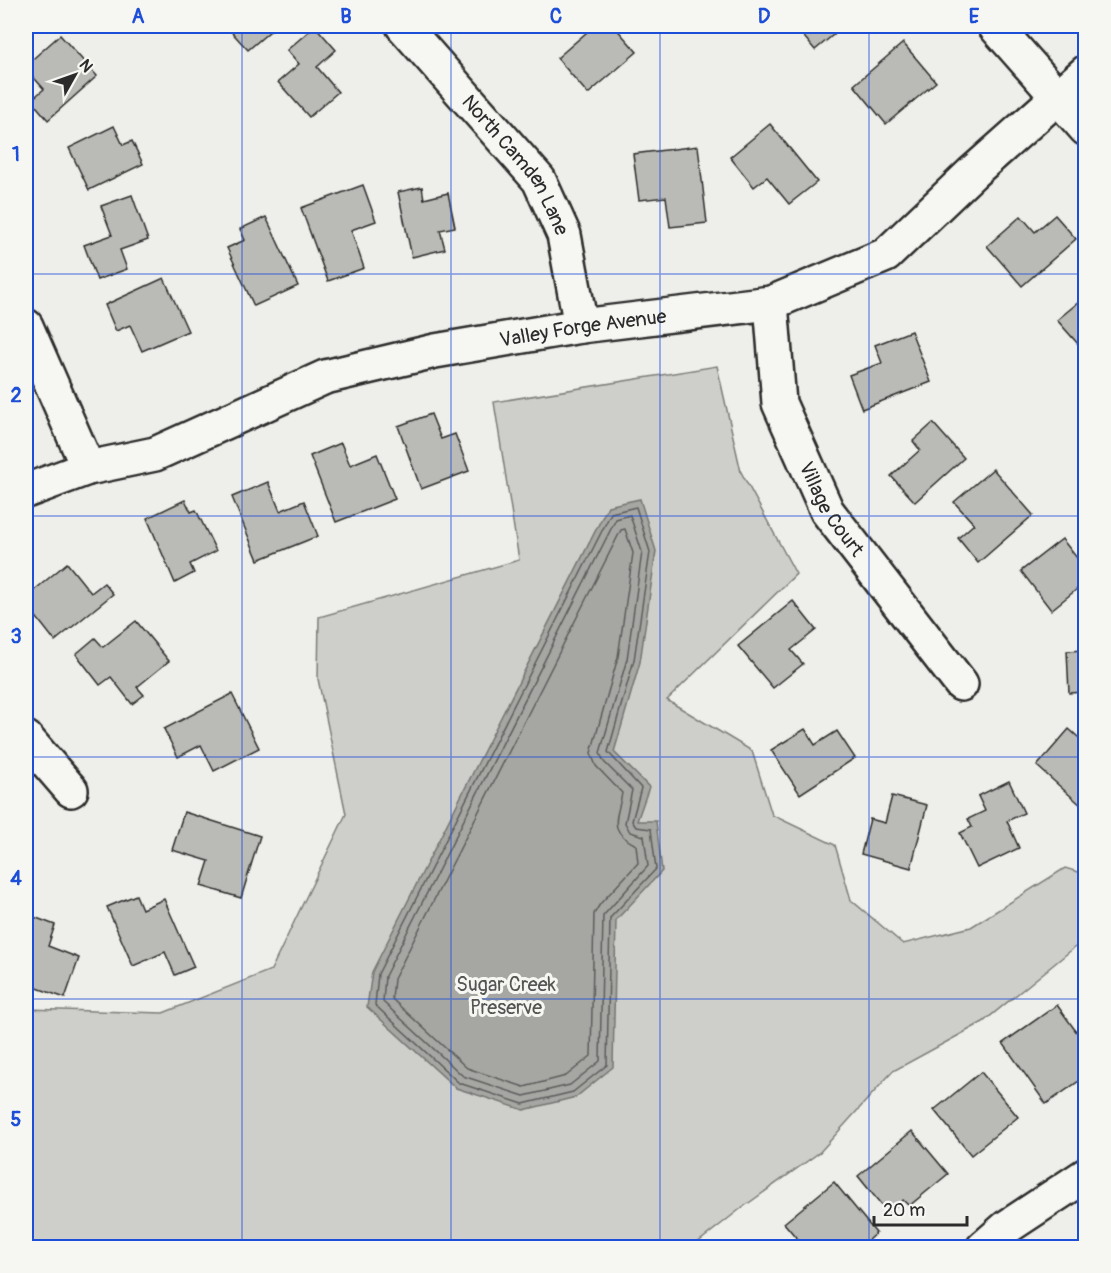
<svg xmlns="http://www.w3.org/2000/svg" width="1111" height="1273" viewBox="0 0 1111 1273" font-family="Pangolin,sans-serif">
  <style>
    .green { fill: #cececa; stroke: #7c7c7a; stroke-width: 1.5 }
    .water { fill: #a6a6a3; stroke: #757573; stroke-width: 1.5 }
    .lines { fill: none; stroke-linecap: round; stroke-linejoin: round }
    .shore { stroke: #5c5c5b; stroke-width: 1.5 }
    .building { fill: #babab7; stroke: #2b2b2b; stroke-width: 1.5 }
    .street-casing { stroke: #2b2b2b; stroke-width: 38 }
    .street { stroke: #f6f6f2; stroke-width: 33 }
    .grid { fill: none; stroke: #1d4ed8; stroke-width: 1.5; stroke-opacity: 0.55 }
    .labels { text-anchor: middle; stroke-width: 6; stroke-linejoin: round; paint-order: stroke }
    .street-label { font-size: 20px; fill: #2b2b2b; stroke: #f6f6f2 }
    .park-label { font-size: 20px; fill: #545453; stroke: #f6f6f2 }
    .neatline { fill: none; stroke: #1d4ed8; stroke-width: 2 }
    .grid-label { font-size: 20px; text-anchor: middle; font-weight: bold; fill: #1d4ed8 }
  </style>
  <rect width="100%" height="100%" fill="#eeeeea"/>
  <filter id="ink" filterUnits="userSpaceOnUse"><feTurbulence type="fractalNoise" baseFrequency=".0167" numOctaves="2"/><feDisplacementMap in="SourceGraphic" scale="12" xChannelSelector="R" yChannelSelector="G"/><feConvolveMatrix kernelMatrix="1 2 1 2 8 2 1 2 1" color-interpolation-filters="sRGB"/></filter>
  <g filter="url(#ink)">
    <polygon class="green" points="717,366 741,472 796,574 667,700 752,751 772,815 835,845 851,900 903,944 971,927 1065,868 1085,874 1085,939 983,1022 893,1071 820,1152 739,1210 692,1247 26,1248 26,1009 163,1013 271,970 346,814 318,679 319,617 519,560 494,402"/>
    <polygon class="water" points="640,499 656,551 640,662 614,752 649,787 637,821 656,821 662,871 616,920 613,1067 576,1097 524,1110 456,1088 367,1007 372,972 608,506"/>
    <g class="lines">
      <g class="shore">
        <polygon points="636,507 650,552 634,660 608,752 641,788 632,821 636,827 651,829 656,869 610,918 607,1065 573,1092 523,1104 459,1083 375,1005 378,974 611,513"/>
        <polygon points="630,515 642,552 627,659 600,753 604,762 632,790 625,823 630,832 644,836 648,866 603,916 600,1061 570,1085 524,1096 463,1076 383,1002 385,976 616,519"/>
        <path d="M625,529L633,553L618,657L591,753L596,766L622,793C618,818 606,830 636,845L638,863L600,904L594,914L591,1056L566,1076L524,1087L467,1068L392,999L394,979L621,530Z"/>
      </g>
    </g>
    <g class="building">
      <polygon points="226,26 276,26 248,50"/>
      <polygon points="315,26 336,50 317,67 338,92 309,117 278,82 299,64 287,50"/>
      <polygon points="594,26 614,26 637,52 588,94 557,58"/>
      <polygon points="795,26 844,26 815,50"/>
      <polygon points="60,35 97,76 48,120 31,100 44,89 26,69 26,65"/>
      <polygon points="903,43 936,82 886,124 854,85"/>
      <polygon points="770,124 817,182 789,204 767,177 754,187 730,157"/>
      <polygon points="114,126 123,145 132,141 143,164 89,190 69,148"/>
      <polygon points="698,146 707,223 670,227 666,197 639,200 633,154"/>
      <polygon points="363,185 376,221 351,230 364,268 328,281 301,208"/>
      <polygon points="422,187 424,199 448,193 455,227 440,230 445,249 412,257 398,192"/>
      <polygon points="132,195 148,240 120,250 127,269 97,280 84,245 112,235 101,206"/>
      <polygon points="1055,215 1076,239 1022,286 987,246 1021,216 1035,232"/>
      <polygon points="266,217 298,286 254,306 227,248 245,240 240,229"/>
      <polygon points="164,278 188,331 142,351 130,325 116,331 105,305"/>
      <polygon points="1086,296 1086,353 1057,320"/>
      <polygon points="911,331 931,382 862,409 849,375 882,363 875,345"/>
      <polygon points="431,414 441,439 455,434 469,471 421,489 398,426"/>
      <polygon points="933,423 964,458 915,502 891,476 920,450 913,441"/>
      <polygon points="341,443 350,465 377,454 395,499 336,522 310,456"/>
      <polygon points="993,469 1033,515 978,563 958,538 974,524 954,502"/>
      <polygon points="268,482 280,511 304,501 318,536 258,560 232,497"/>
      <polygon points="185,500 191,512 196,510 216,551 190,564 194,573 175,583 147,518"/>
      <polygon points="1062,539 1077,558 1086,550 1086,582 1051,610 1021,571"/>
      <polygon points="67,563 91,593 104,583 113,594 55,641 26,604 26,597"/>
      <polygon points="793,601 816,630 791,650 803,664 773,688 738,646"/>
      <polygon points="136,621 169,661 137,687 144,695 132,704 111,677 100,685 76,654 95,638 103,647"/>
      <polygon points="1086,650 1086,692 1069,693 1067,651"/>
      <polygon points="232,694 259,748 214,771 201,745 178,757 164,729"/>
      <polygon points="805,729 815,745 837,731 855,758 800,794 771,750"/>
      <polygon points="1069,729 1086,744 1083,807 1037,766"/>
      <polygon points="1009,781 1024,813 1007,821 1019,848 977,868 960,833 972,827 968,819 985,811 978,796"/>
      <polygon points="892,796 927,805 911,868 861,854 870,819 885,823"/>
      <polygon points="184,812 260,836 241,898 201,886 209,861 172,850"/>
      <polygon points="136,895 142,909 164,899 194,967 175,975 165,952 133,966 107,907"/>
      <polygon points="26,914 55,925 48,946 79,958 65,998 26,984"/>
      <polygon points="1057,1005 1086,1045 1086,1076 1046,1104 1003,1043"/>
      <polygon points="981,1072 1018,1117 971,1155 934,1110"/>
      <polygon points="912,1131 948,1174 909,1206 903,1200 888,1213 858,1176"/>
      <polygon points="834,1182 876,1233 859,1248 805,1248 784,1223"/>
    </g>
    <g class="lines">
      <defs>
        <g id="street">
          <path id="s1" d="M403,26L539,180L564,235L581,326"/>
          <polyline points="995,26 1086,129"/>
          <path id="s2" d="M771,303L779,403L827,511L961,684"/>
          <polyline points="26,326 88,468"/>
          <path id="s3" d="M26,491L88,468L155,454L325,377L435,351L581,326L771,303L886,255L972,173L1086,72"/>
          <polyline points="26,738 71,790"/>
          <polyline points="983,1248 1007,1227 1086,1175"/>
        </g>
      </defs>
      <use href="#street" class="street-casing"/>
      <use href="#street" class="street"/>
    </g>
  </g>
  <path class="grid" d="M242,26V1248M451,26V1248M660,26V1248M869,26V1248M26,274H1086M26,516H1086M26,757H1086M26,999H1086"/>
  <g class="labels">
    <g class="street-label">
      <text dy="7" stroke="none"><textPath href="#s1" startOffset="180">North Camden Lane</textPath></text>
      <text dy="7" stroke="none"><textPath href="#s3" startOffset="584">Valley Forge Avenue</textPath></text>
      <text dy="7" stroke="none"><textPath href="#s2" startOffset="219">Village Court</textPath></text>
    </g>
    <g class="park-label">
      <text x="506" y="991">Sugar Creek<tspan x="506" dy="23">Preserve</tspan></text>
    </g>
  </g>
  <rect width="1111" height="1273" fill="none" stroke="#f6f6f2" stroke-width="66"/>
  <g transform="translate(75 75) rotate(50)" stroke="#f6f6f2" stroke-width="4.5" paint-order="stroke">
  <path d="M0-4.5L10 22L0 15L-10 22Z" fill="#2b2b2b"/>
  <text y="-9" font-size="16" font-weight="bold" text-anchor="middle" fill="#2b2b2b">N</text>
  </g>
  <path d="M874 1216v9h93v-9" fill="none" stroke="#2b2b2b" stroke-width="3"/>
  <text x="883" y="1216" font-size="18" fill="#2b2b2b" stroke="#f6f6f2" stroke-width="4.5" paint-order="stroke">20 m</text>
  <rect x="33" y="33" width="1045" height="1207" class="neatline"/>
  <g class="grid-label">
    <text x="138" y="23">A</text>
    <text x="346" y="23">B</text>
    <text x="556" y="23">C</text>
    <text x="764" y="23">D</text>
    <text x="974" y="23">E</text>
    <text x="16" y="161">1</text>
    <text x="16" y="402">2</text>
    <text x="16" y="643">3</text>
    <text x="16" y="885">4</text>
    <text x="16" y="1126">5</text>
  </g>
</svg>
